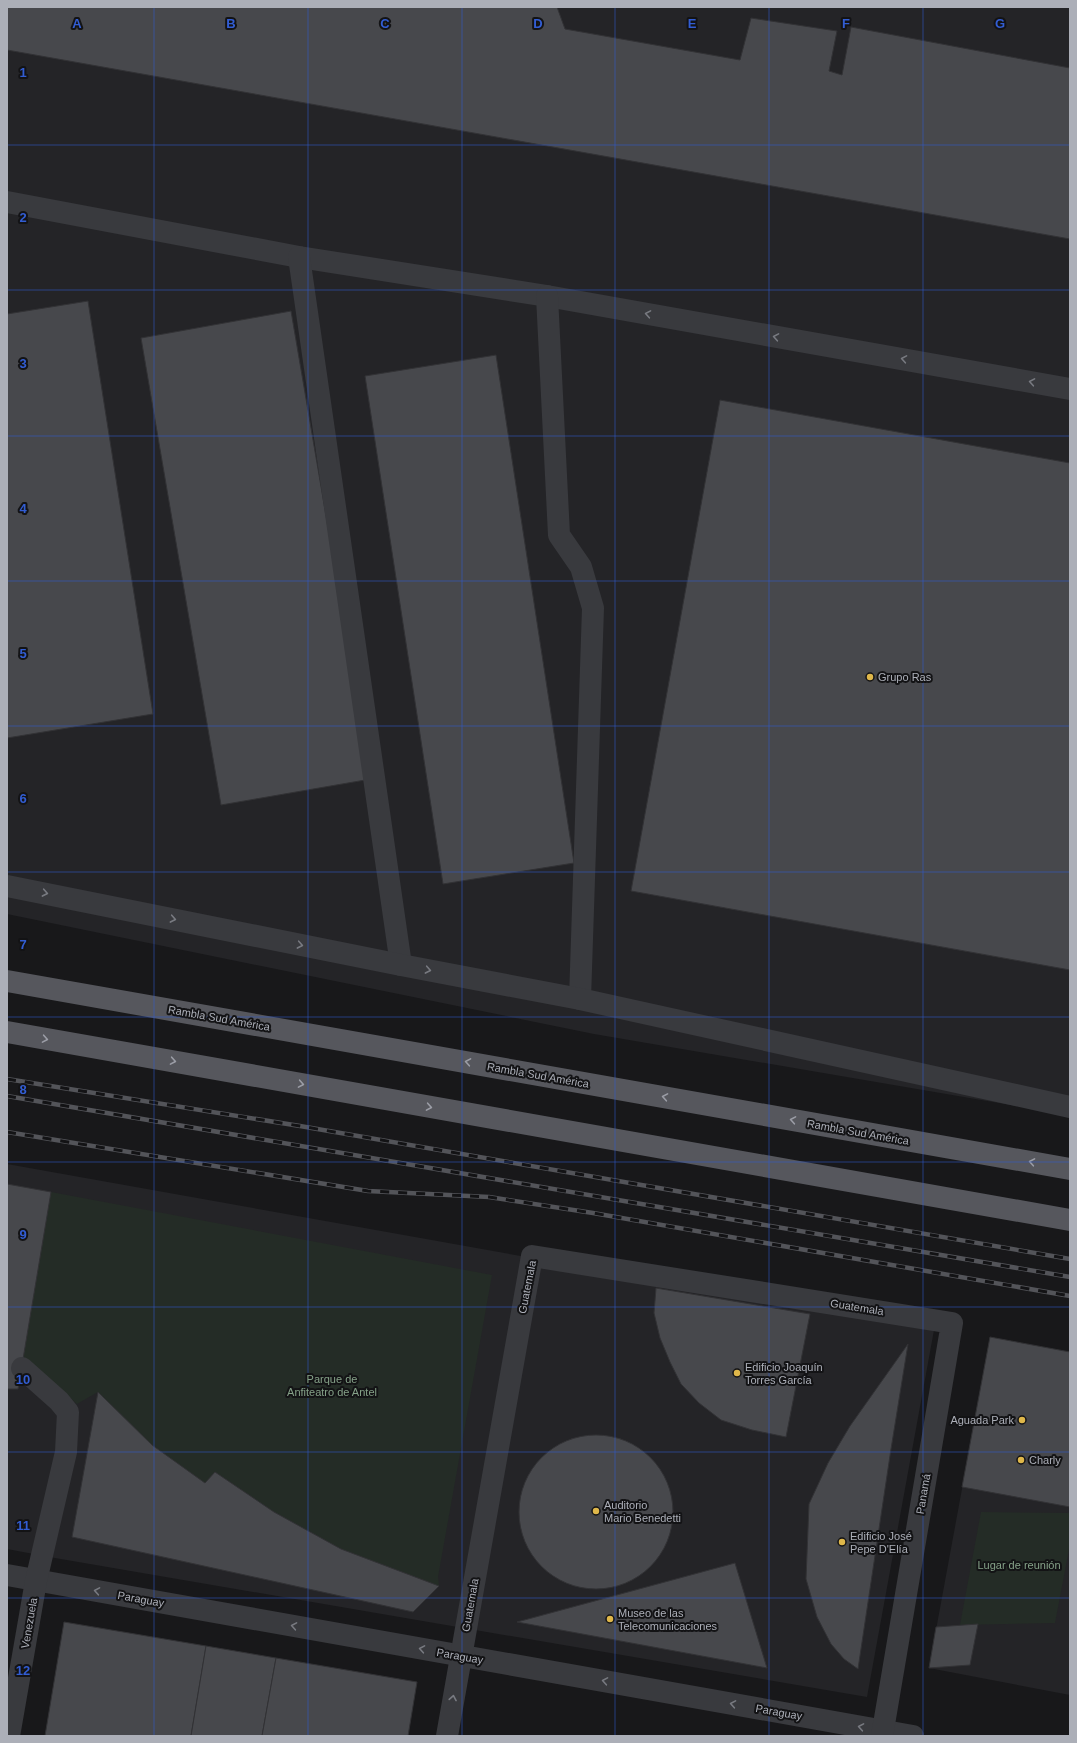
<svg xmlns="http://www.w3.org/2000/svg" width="1077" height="1743" viewBox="0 0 1077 1743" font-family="Arial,sans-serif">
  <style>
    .built { fill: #242427 }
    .green { fill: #242c26 }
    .building { fill: #47484c; stroke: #323235 }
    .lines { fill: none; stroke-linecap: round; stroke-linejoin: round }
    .minor { stroke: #393a3e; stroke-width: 22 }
    .major { stroke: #56575d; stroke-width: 22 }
    .rail-casing { stroke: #535459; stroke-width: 4.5 }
    .rail { stroke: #131315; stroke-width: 3; stroke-dasharray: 9; stroke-linecap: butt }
    .oneway { stroke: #787a81 }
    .oneway2 { stroke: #9b9da6 }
    .grid { fill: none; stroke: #325dd3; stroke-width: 1; stroke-opacity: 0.55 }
    .poi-dot { fill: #dfb74a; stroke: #131315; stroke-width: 1.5 }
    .labels { text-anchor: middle; stroke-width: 4; stroke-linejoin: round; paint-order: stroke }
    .poi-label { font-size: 11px; fill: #acafb8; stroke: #131315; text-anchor: start }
    .street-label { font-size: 11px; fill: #acafb8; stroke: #131315 }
    .park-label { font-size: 11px; fill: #85a188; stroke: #131315 }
    .grid-label { font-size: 13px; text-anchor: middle; font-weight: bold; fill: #325dd3; stroke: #131315; stroke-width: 4; stroke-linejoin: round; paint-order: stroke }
  </style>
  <rect width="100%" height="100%" fill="#18181a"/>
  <g class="built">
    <polygon points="7,7 1070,7 1070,1115 594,1034 7,914"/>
    <polygon points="7,1164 934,1330 867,1697 55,1558 7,1549"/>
    <polygon points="990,1337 1070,1352 1070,1695 929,1668"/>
  </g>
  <g class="green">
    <polygon points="51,1192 492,1275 438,1577 439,1586 341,1549 274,1512 215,1472 205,1483 152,1445 98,1392 77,1404 23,1357"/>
    <polygon points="981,1512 1070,1513 1070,1544 1055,1623 960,1625"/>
  </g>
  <g class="building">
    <polygon points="7,7 557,7 565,29 740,60 751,18 837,31 829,71 842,75 851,27 1070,68 1070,239 7,50"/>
    <polygon points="88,301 153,714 7,738 7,314"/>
    <polygon points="291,311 371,779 221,805 141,338"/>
    <polygon points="496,355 574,863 443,884 365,376"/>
    <polygon points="720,400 1070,463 1070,970 631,891"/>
    <polygon points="7,1184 51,1192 18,1389 7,1389"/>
    <polygon points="656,1288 810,1314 786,1437 752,1430 721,1420 699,1403 681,1384 670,1362 660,1338 654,1313"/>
    <polygon points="990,1337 1070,1352 1070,1507 962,1487"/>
    <polygon points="908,1344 891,1449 858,1669 844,1659 831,1644 817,1617 806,1579 809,1504 828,1463 850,1426"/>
    <polygon points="98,1392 152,1445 205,1483 215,1472 274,1512 341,1549 439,1586 413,1612 72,1537"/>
    <circle cx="596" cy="1512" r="77"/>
    <polygon points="735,1563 767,1668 517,1622"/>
    <polygon points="64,1622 206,1646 191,1736 45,1736"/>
    <polygon points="978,1624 970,1665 929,1668 936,1627"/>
    <polygon points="206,1646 276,1658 262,1736 191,1736"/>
    <polygon points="276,1658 417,1682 408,1736 262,1736"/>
  </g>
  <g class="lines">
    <g class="minor">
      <polyline points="7,202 299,257 547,296 1070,389"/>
      <polyline points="299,257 401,965"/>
      <polyline points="547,296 559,535 581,567 593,608 580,999"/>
      <polyline points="7,886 401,965 580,999 1070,1107"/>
      <polyline points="7,1575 913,1736"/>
      <polyline points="9,1736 36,1581 66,1452 68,1412 59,1401 22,1368"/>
      <polyline points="447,1736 532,1256 952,1323 882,1736"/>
    </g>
    <g class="major">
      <polyline points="7,981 1070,1169"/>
      <polyline points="7,1032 1070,1220"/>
    </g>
    <defs>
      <g id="rail">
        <polyline points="7,1079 300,1126 1070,1259"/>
        <polyline points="7,1096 1070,1277"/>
        <polyline points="7,1132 368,1191 489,1197 593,1213 1070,1296"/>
      </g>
    </defs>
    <use href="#rail" class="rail-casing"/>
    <use href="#rail" class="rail"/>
  </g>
  <defs><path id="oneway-chevron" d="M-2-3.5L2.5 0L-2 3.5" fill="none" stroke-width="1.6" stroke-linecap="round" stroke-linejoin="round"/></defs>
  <g class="oneway">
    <use href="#oneway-chevron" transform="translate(648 314) rotate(-170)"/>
    <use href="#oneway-chevron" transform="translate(776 337) rotate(-170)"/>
    <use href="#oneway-chevron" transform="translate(904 359) rotate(-170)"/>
    <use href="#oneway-chevron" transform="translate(1032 382) rotate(-170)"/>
    <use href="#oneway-chevron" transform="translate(45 893) rotate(11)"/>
    <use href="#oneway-chevron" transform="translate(173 919) rotate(11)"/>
    <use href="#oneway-chevron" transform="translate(300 945) rotate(11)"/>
    <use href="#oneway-chevron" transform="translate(428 970) rotate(11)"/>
    <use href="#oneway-chevron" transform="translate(97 1591) rotate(-170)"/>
    <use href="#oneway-chevron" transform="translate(294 1626) rotate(-170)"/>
    <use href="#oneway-chevron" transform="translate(422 1649) rotate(-170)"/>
    <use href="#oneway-chevron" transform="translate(605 1681) rotate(-170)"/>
    <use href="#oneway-chevron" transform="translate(453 1698) rotate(-80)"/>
    <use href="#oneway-chevron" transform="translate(733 1704) rotate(-170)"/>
    <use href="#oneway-chevron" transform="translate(861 1727) rotate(-170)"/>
  </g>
  <g class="oneway2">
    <use href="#oneway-chevron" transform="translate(45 1039) rotate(10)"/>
    <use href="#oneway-chevron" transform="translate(173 1061) rotate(10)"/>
    <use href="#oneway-chevron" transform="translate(468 1062) rotate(-170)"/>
    <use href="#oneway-chevron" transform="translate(301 1084) rotate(10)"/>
    <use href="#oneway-chevron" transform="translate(665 1097) rotate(-170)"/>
    <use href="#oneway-chevron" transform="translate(429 1107) rotate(10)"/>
    <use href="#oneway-chevron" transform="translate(793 1120) rotate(-170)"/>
    <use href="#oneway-chevron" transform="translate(1032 1162) rotate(-170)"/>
  </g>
  <path class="grid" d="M154,7V1736M308,7V1736M462,7V1736M615,7V1736M769,7V1736M923,7V1736M7,145H1070M7,290H1070M7,436H1070M7,581H1070M7,726H1070M7,872H1070M7,1017H1070M7,1162H1070M7,1307H1070M7,1452H1070M7,1598H1070"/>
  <g class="poi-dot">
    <circle cx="870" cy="677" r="4"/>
    <circle cx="737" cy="1373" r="4"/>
    <circle cx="1022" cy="1420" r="4"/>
    <circle cx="1021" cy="1460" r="4"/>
    <circle cx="596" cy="1511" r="4"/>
    <circle cx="842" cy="1542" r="4"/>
    <circle cx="610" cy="1619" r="4"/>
  </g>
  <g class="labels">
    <g class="poi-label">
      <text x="878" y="681">Grupo Ras</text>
      <text x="745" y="1371">Edificio Joaquín<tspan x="745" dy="13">Torres García</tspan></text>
      <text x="1014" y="1424" text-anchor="end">Aguada Park</text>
      <text x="1029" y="1464">Charly</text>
      <text x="604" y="1509">Auditorio<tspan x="604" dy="13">Mario Benedetti</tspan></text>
      <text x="850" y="1540">Edificio José<tspan x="850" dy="13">Pepe D'Elía</tspan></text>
      <text x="618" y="1617">Museo de las<tspan x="618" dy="13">Telecomunicaciones</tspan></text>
    </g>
    <g class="street-label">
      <text transform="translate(219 1018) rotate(10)" y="4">Rambla Sud América</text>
      <text transform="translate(538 1075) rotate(10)" y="4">Rambla Sud América</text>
      <text transform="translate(858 1132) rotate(10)" y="4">Rambla Sud América</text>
      <text transform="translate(527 1287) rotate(-79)" y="4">Guatemala</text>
      <text transform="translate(857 1307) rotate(9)" y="4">Guatemala</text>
      <text transform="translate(923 1494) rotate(-80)" y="4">Panamá</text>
      <text transform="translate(141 1599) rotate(10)" y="4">Paraguay</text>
      <text transform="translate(470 1605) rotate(-80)" y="4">Guatemala</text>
      <text transform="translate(29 1623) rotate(-80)" y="4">Venezuela</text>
      <text transform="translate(460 1656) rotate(10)" y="4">Paraguay</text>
      <text transform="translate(779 1712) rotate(10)" y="4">Paraguay</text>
    </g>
    <g class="park-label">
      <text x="332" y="1383">Parque de<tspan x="332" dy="13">Anfiteatro de Antel</tspan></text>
      <text x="1019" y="1569">Lugar de reunión</text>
    </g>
  </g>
  <g class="grid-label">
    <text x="77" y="28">A</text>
    <text x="231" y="28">B</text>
    <text x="385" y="28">C</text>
    <text x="538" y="28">D</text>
    <text x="692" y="28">E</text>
    <text x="846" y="28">F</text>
    <text x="1000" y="28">G</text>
    <text x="23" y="77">1</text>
    <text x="23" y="222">2</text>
    <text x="23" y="368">3</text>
    <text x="23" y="513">4</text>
    <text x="23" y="658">5</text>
    <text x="23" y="803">6</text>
    <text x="23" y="949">7</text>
    <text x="23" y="1094">8</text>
    <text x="23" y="1239">9</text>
    <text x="23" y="1384">10</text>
    <text x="23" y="1530">11</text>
    <text x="23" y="1675">12</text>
  </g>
  <rect width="1077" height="1743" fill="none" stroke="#acafb8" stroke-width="16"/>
</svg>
